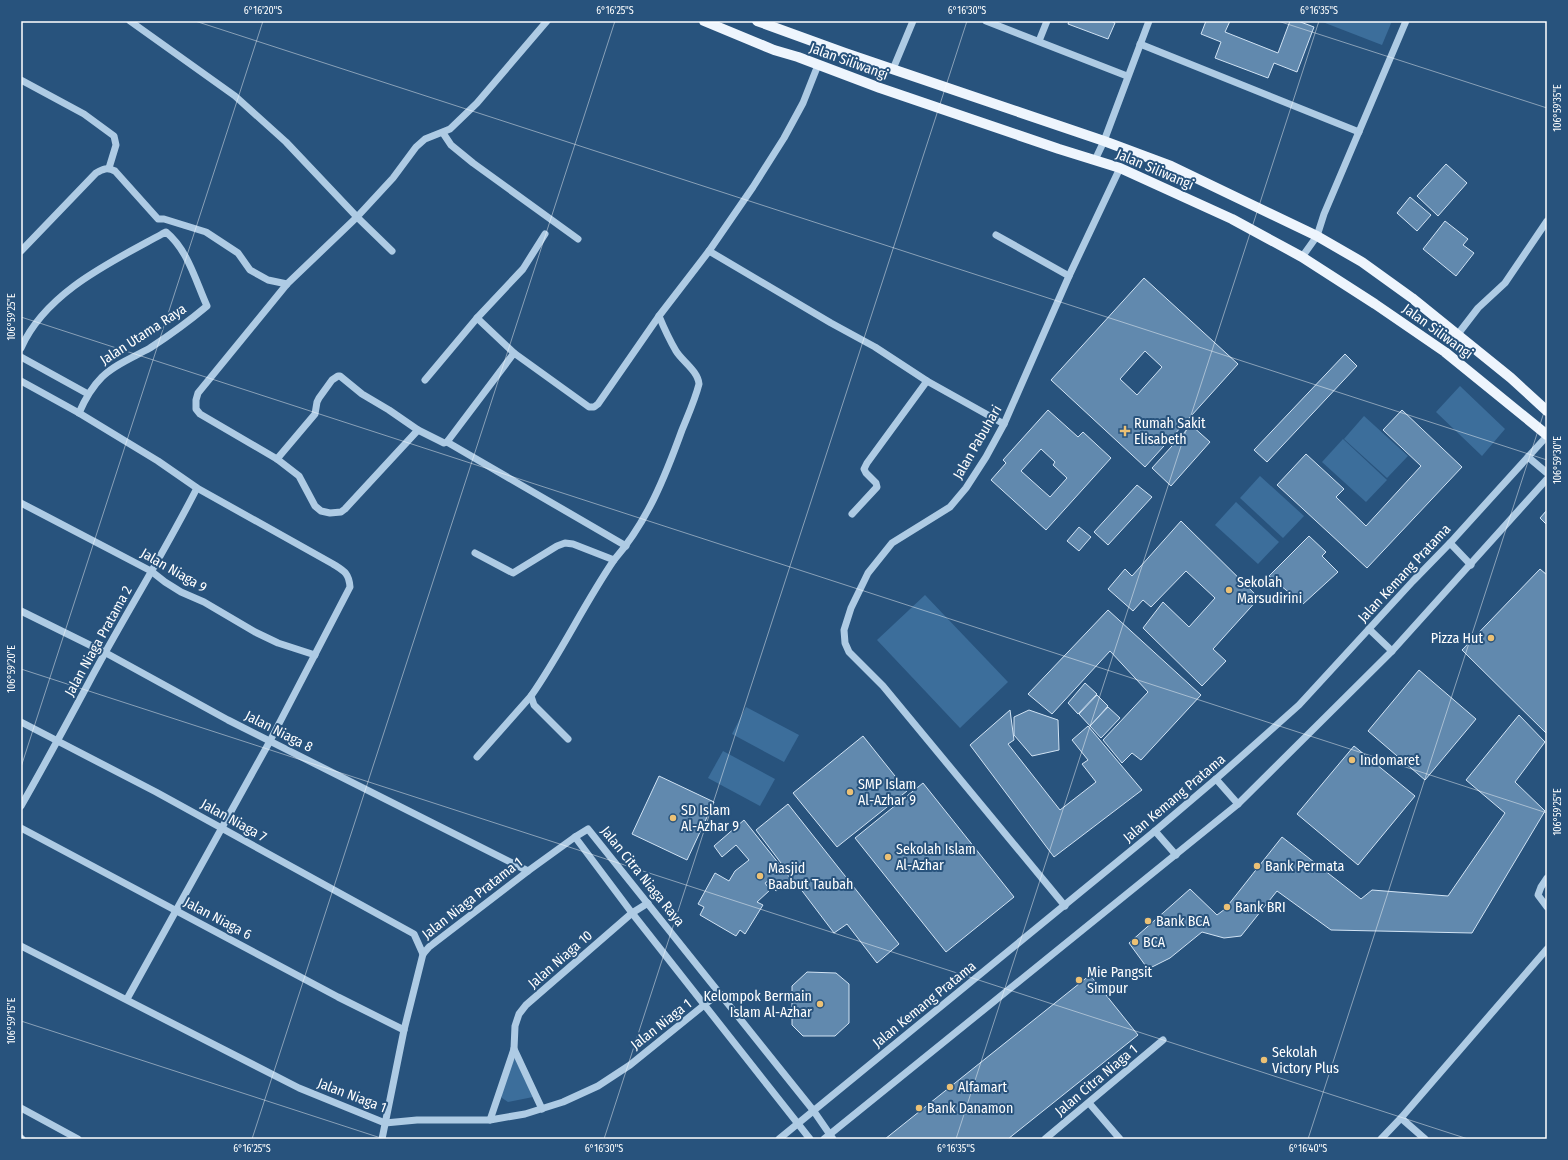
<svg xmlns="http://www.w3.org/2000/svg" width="1568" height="1160" viewBox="0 0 1568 1160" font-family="'Fira Sans Condensed',sans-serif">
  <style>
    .green { fill: #3c6e9b }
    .building { fill: #6189ae; stroke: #d1e3f4; fill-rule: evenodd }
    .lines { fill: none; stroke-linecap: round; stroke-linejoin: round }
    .minor { stroke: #aecbe4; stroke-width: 7 }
    .major { stroke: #eef5fd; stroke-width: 10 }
    .ticks { fill: none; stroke: #fff; stroke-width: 1; stroke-opacity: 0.45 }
    .poi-dot { fill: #ecc175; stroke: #28537d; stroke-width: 1.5 }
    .labels { text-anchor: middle; stroke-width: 4; stroke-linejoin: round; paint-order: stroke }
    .street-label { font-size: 14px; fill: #fff; stroke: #28537d }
    .poi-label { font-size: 14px; fill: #fff; stroke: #28537d; text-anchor: start }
    .neatline { fill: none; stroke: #fff; stroke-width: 1.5 }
    .ticks-label { font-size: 10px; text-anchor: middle; fill: #fff }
  </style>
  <rect width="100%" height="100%" fill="#28537d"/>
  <g class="green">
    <polygon points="1320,21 1392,21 1382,45"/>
    <polygon points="1460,386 1505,429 1482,456 1436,412"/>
    <polygon points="1364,416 1408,456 1387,478 1344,439"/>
    <polygon points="1343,439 1387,480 1366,502 1322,462"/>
    <polygon points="1260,476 1304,516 1283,538 1240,498"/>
    <polygon points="1236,502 1279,542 1258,564 1215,525"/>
    <polygon points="925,595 1008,682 960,728 877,640"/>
    <polygon points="746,707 799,735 784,762 732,734"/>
    <polygon points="723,751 775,779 760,806 708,778"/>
    <polygon points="515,1059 533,1097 508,1102 502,1098 501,1092 509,1061"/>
  </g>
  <g class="building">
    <polygon points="1069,21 1111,21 1115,23 1108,39 1068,24"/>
    <polygon points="1206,21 1230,21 1225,32 1278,53 1290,21 1298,21 1314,27 1297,72 1274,63 1268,78 1215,58 1221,42 1201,34"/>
    <polygon points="1446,164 1467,183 1438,216 1417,196"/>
    <polygon points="1410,197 1431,215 1417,231 1397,213"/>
    <polygon points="1445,221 1468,239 1463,245 1474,253 1456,276 1423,249"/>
    <path d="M1144,278L1238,364L1145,467L1051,380ZM1145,351L1162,367L1137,395L1120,379Z"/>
    <polygon points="1345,354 1357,366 1267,462 1254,450"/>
    <path d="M1048,410L1078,437L1083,432L1111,458L1046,530L991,480L1006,463L1003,460ZM1041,449L1055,462L1053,465L1067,478L1050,497L1021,471Z"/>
    <polygon points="1402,410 1462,467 1367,568 1277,485 1306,454 1344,489 1336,497 1366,526 1421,466 1383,430"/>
    <polygon points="1191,425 1210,442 1171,486 1152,468"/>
    <polygon points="1137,485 1152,497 1108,545 1094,532"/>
    <polygon points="1547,510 1547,525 1540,518"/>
    <polygon points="1181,521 1259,598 1213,649 1226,661 1202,686 1143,628 1163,602 1189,627 1215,598 1186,571 1151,607 1143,600 1133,611 1108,589 1125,569 1132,576"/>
    <polygon points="1079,527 1091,537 1079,551 1067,541"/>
    <polygon points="1309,536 1326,552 1322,556 1338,572 1303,604 1269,576"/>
    <polygon points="1540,569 1547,575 1547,734 1462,650"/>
    <polygon points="1108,610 1201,695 1141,760 1132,753 1122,763 1103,740 1148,692 1110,651 1052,714 1028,694"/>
    <polygon points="1419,670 1476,719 1425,780 1368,731"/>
    <polygon points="1085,683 1097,694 1078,714 1068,703"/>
    <polygon points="1097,695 1108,706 1090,726 1079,714"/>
    <polygon points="1108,707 1120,718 1101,738 1090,726"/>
    <polygon points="1010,710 1014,740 1008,744 1060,810 1096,782 1082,764 1088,760 1072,740 1088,726 1142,790 1054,857 970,745"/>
    <polygon points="1029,710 1058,720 1059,750 1032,756 1014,735 1014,717"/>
    <polygon points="1519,715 1545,742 1515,782 1545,811 1472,933 1331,930 1277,891 1241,936 1224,938 1202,932 1170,958 1148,969 1129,943 1190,889 1217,915 1225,909 1282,837 1361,899 1372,890 1448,896 1505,813 1466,780"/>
    <polygon points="863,736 907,791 837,847 793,793"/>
    <polygon points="1354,746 1415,796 1358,865 1297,814"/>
    <polygon points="659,776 714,802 687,860 632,834"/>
    <polygon points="923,783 1014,897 946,952 855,838"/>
    <polygon points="788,804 899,944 877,963 847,924 834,933 756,830"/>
    <polygon points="744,820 791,879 776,891 768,881 765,883 770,890 757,902 763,905 745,934 740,930 736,936 700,915 704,907 698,904 715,873 729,881 735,871 749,860 736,845 722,857 714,846"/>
    <polygon points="807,972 836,973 849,984 849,1023 835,1036 803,1036 792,1025 792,986"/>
    <polygon points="1090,975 1138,1035 1008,1139 885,1139"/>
  </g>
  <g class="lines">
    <g class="minor">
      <polyline points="130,21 235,96 286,142 357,217 287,284 198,393 196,400 196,409 200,414 277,459 299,476 315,506 321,511 330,513 341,512 345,509 418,430"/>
      <polyline points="986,21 1127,76"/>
      <polyline points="1039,41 1047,21"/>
      <polyline points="1140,44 1359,132"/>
      <polyline points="893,69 913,21"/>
      <polyline points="21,80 84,114 114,136 116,145 109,168"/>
      <polyline points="443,133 451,145 473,163 578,239"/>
      <polyline points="1095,160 1104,141 1149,21"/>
      <polyline points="996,235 1069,276"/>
      <path d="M21,251L96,173C103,169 107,167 115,171L158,219H164L206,232L238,253L250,270L268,280L287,284"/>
      <polyline points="392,251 357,217 393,178 416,147 425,139 450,129 477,103 547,21"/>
      <polyline points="709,251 831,323 875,347 927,381 1004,424"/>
      <polyline points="1302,257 1317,236 1324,214 1406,21"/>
      <polyline points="477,318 514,353"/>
      <polyline points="1458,334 1478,308 1505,283 1547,221"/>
      <path d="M21,348C46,292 111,262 162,234L166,232C188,250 196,282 207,306C188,322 170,335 150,348C134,357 115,364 102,377C92,387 85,399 79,413"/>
      <polyline points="21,357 88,394"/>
      <polyline points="425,380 477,318 523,269 545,234"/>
      <path d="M21,381L79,413L158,461L197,488L333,564C344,571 349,573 350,587L270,741L127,999"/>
      <polyline points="447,442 626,546"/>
      <polyline points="1528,457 1547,473"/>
      <polyline points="277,459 315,414 317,402 319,398 332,380 338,376 340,376 362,394 389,410 418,430 444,443 447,442 514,353 589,407 594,407 598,404 659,316 709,251 753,187 784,138 803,103 818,65"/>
      <polyline points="21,503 151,571 165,582 181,592 204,602 255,632 278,643 315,655"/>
      <polyline points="852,514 877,487 876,483 866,473 864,469 867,463 927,381"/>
      <polyline points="1450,543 1471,565"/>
      <path d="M475,553L513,573L557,546L565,543L573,544L614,560C647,522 665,477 682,430C688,415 695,400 699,384C698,371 682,361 676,351C669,339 664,328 659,316"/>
      <polyline points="21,611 106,653 228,720 528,871"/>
      <polyline points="1369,629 1392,651"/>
      <polyline points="21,722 156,792 414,934 423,954"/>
      <path d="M568,739L534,705L531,696C561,653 584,604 614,560"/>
      <polyline points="477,757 531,696"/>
      <polyline points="1216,779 1238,804"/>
      <path d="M21,806C44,766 66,725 88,684C123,618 163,555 197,488"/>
      <polyline points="21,828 338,997 404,1030"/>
      <polyline points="1155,831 1176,855"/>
      <polyline points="575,837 632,913 810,1139"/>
      <polyline points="1547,878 1541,887 1538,895 1547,907"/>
      <polyline points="1065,906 883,686 849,652 845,643 844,630 851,608 868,573 892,543 950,507 966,488 986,457 1004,424 1069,276 1120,168"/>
      <polyline points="21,946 299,1088 385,1123 417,1120 490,1120 525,1114 563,1102 598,1086 630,1065 719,993"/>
      <polyline points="514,1049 542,1109"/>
      <polyline points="1089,1103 1120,1139"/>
      <polyline points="21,1108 78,1139"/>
      <polyline points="490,1120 514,1049 515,1026 519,1014 526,1005 632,913 648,903"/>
      <polyline points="21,1138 22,1139"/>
      <polyline points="382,1139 404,1030 423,954 429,947 528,871 575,837 588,829 813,1110 833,1139"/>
      <polyline points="779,1139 1155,831 1216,779 1299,705 1413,581 1450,543 1547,436"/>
      <polyline points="824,1139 1238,804 1392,651 1547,479"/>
      <polyline points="1045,1139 1163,1040"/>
      <polyline points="1381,1139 1401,1118"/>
      <polyline points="1425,1139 1401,1118 1547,949"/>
    </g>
    <g class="major">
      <polyline points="704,21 774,50 798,57 880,88 1059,149 1120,168 1232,219 1302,257 1375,304 1445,352 1547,435"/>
      <polyline points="757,21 845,53 1104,141 1171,166 1317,236 1362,262 1412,298 1511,378 1547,411"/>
    </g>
  </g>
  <path class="ticks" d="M195,21L1547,460M1278,21L1547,108M21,317L1547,813M21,669L1468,1139M21,767L263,21M21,1021L384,1139M252,1139L615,21M604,1139L967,21M956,1139L1319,21M1308,1139L1547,403"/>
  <g class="poi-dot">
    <path d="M1123 425h4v4h4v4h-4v4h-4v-4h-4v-4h4z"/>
    <circle cx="1229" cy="590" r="4"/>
    <circle cx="1491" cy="638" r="4"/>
    <circle cx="1352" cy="760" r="4"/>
    <circle cx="850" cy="792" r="4"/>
    <circle cx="673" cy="818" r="4"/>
    <circle cx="888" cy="857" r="4"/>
    <circle cx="1257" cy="866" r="4"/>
    <circle cx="760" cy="876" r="4"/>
    <circle cx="1227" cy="907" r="4"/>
    <circle cx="1148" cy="921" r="4"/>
    <circle cx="1135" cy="942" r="4"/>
    <circle cx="1079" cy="980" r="4"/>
    <circle cx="820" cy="1004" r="4"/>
    <circle cx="1264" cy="1060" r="4"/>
    <circle cx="950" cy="1087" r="4"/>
    <circle cx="919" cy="1108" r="4"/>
  </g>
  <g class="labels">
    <g class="street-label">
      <text transform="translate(849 61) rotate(20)" y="5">Jalan Siliwangi</text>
      <text transform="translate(1155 169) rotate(23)" y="5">Jalan Siliwangi</text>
      <text transform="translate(1438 331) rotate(36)" y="5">Jalan Siliwangi</text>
      <text transform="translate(143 334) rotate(-33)" y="5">Jalan Utama Raya</text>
      <text transform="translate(977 442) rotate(-60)" y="5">Jalan Pabuhari</text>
      <text transform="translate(174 570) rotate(30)" y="5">Jalan Niaga 9</text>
      <text transform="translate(1404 573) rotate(-47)" y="5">Jalan Kemang Pratama</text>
      <text transform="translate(98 641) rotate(-61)" y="5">Jalan Niaga Pratama 2</text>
      <text transform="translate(279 731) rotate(27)" y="5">Jalan Niaga 8</text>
      <text transform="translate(1174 798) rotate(-40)" y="5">Jalan Kemang Pratama</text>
      <text transform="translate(234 820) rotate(29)" y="5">Jalan Niaga 7</text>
      <text transform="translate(643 876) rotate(51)" y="5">Jalan Citra Niaga Raya</text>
      <text transform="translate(472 898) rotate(-38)" y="5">Jalan Niaga Pratama 1</text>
      <text transform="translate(218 918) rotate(28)" y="5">Jalan Niaga 6</text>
      <text transform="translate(560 959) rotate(-41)" y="5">Jalan Niaga 10</text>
      <text transform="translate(924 1004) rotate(-39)" y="5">Jalan Kemang Pratama</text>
      <text transform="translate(661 1024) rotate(-38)" y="5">Jalan Niaga 1</text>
      <text transform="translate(1096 1080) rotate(-40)" y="5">Jalan Citra Niaga 1</text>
      <text transform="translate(352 1095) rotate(21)" y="5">Jalan Niaga 1</text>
    </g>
    <g class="poi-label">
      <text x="1134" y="428">Rumah Sakit<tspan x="1134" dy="16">Elisabeth</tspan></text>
      <text x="1237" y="587">Sekolah<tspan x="1237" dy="16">Marsudirini</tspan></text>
      <text x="1483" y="643" text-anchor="end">Pizza Hut</text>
      <text x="1360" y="765">Indomaret</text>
      <text x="858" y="789">SMP Islam<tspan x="858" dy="16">Al-Azhar 9</tspan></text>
      <text x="681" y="815">SD Islam<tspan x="681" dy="16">Al-Azhar 9</tspan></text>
      <text x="896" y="854">Sekolah Islam<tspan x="896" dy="16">Al-Azhar</tspan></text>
      <text x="1265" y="871">Bank Permata</text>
      <text x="768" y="873">Masjid<tspan x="768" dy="16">Baabut Taubah</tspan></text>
      <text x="1235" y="912">Bank BRI</text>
      <text x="1156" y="926">Bank BCA</text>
      <text x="1143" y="947">BCA</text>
      <text x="1087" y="977">Mie Pangsit<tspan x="1087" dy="16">Simpur</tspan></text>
      <text x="812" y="1001" text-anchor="end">Kelompok Bermain<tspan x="812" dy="16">Islam Al-Azhar</tspan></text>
      <text x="1272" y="1057">Sekolah<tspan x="1272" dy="16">Victory Plus</tspan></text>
      <text x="958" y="1092">Alfamart</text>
      <text x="927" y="1113">Bank Danamon</text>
    </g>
  </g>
  <rect width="1568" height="1160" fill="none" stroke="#28537d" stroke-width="44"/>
  <rect x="22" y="22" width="1524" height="1116" class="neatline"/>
  <g class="ticks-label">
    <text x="263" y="14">6°16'20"S</text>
    <text x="615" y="14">6°16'25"S</text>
    <text x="967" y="14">6°16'30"S</text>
    <text x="1319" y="14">6°16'35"S</text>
    <text transform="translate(1557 108) rotate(-90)" y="4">106°59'35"E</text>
    <text transform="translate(11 317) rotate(-90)" y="4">106°59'25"E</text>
    <text transform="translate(1557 460) rotate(-90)" y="4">106°59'30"E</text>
    <text transform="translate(11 669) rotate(-90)" y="4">106°59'20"E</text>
    <text transform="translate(1557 812) rotate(-90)" y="4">106°59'25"E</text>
    <text transform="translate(11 1021) rotate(-90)" y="4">106°59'15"E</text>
    <text x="252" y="1152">6°16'25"S</text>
    <text x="604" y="1152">6°16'30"S</text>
    <text x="956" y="1152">6°16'35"S</text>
    <text x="1308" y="1152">6°16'40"S</text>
  </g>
</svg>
